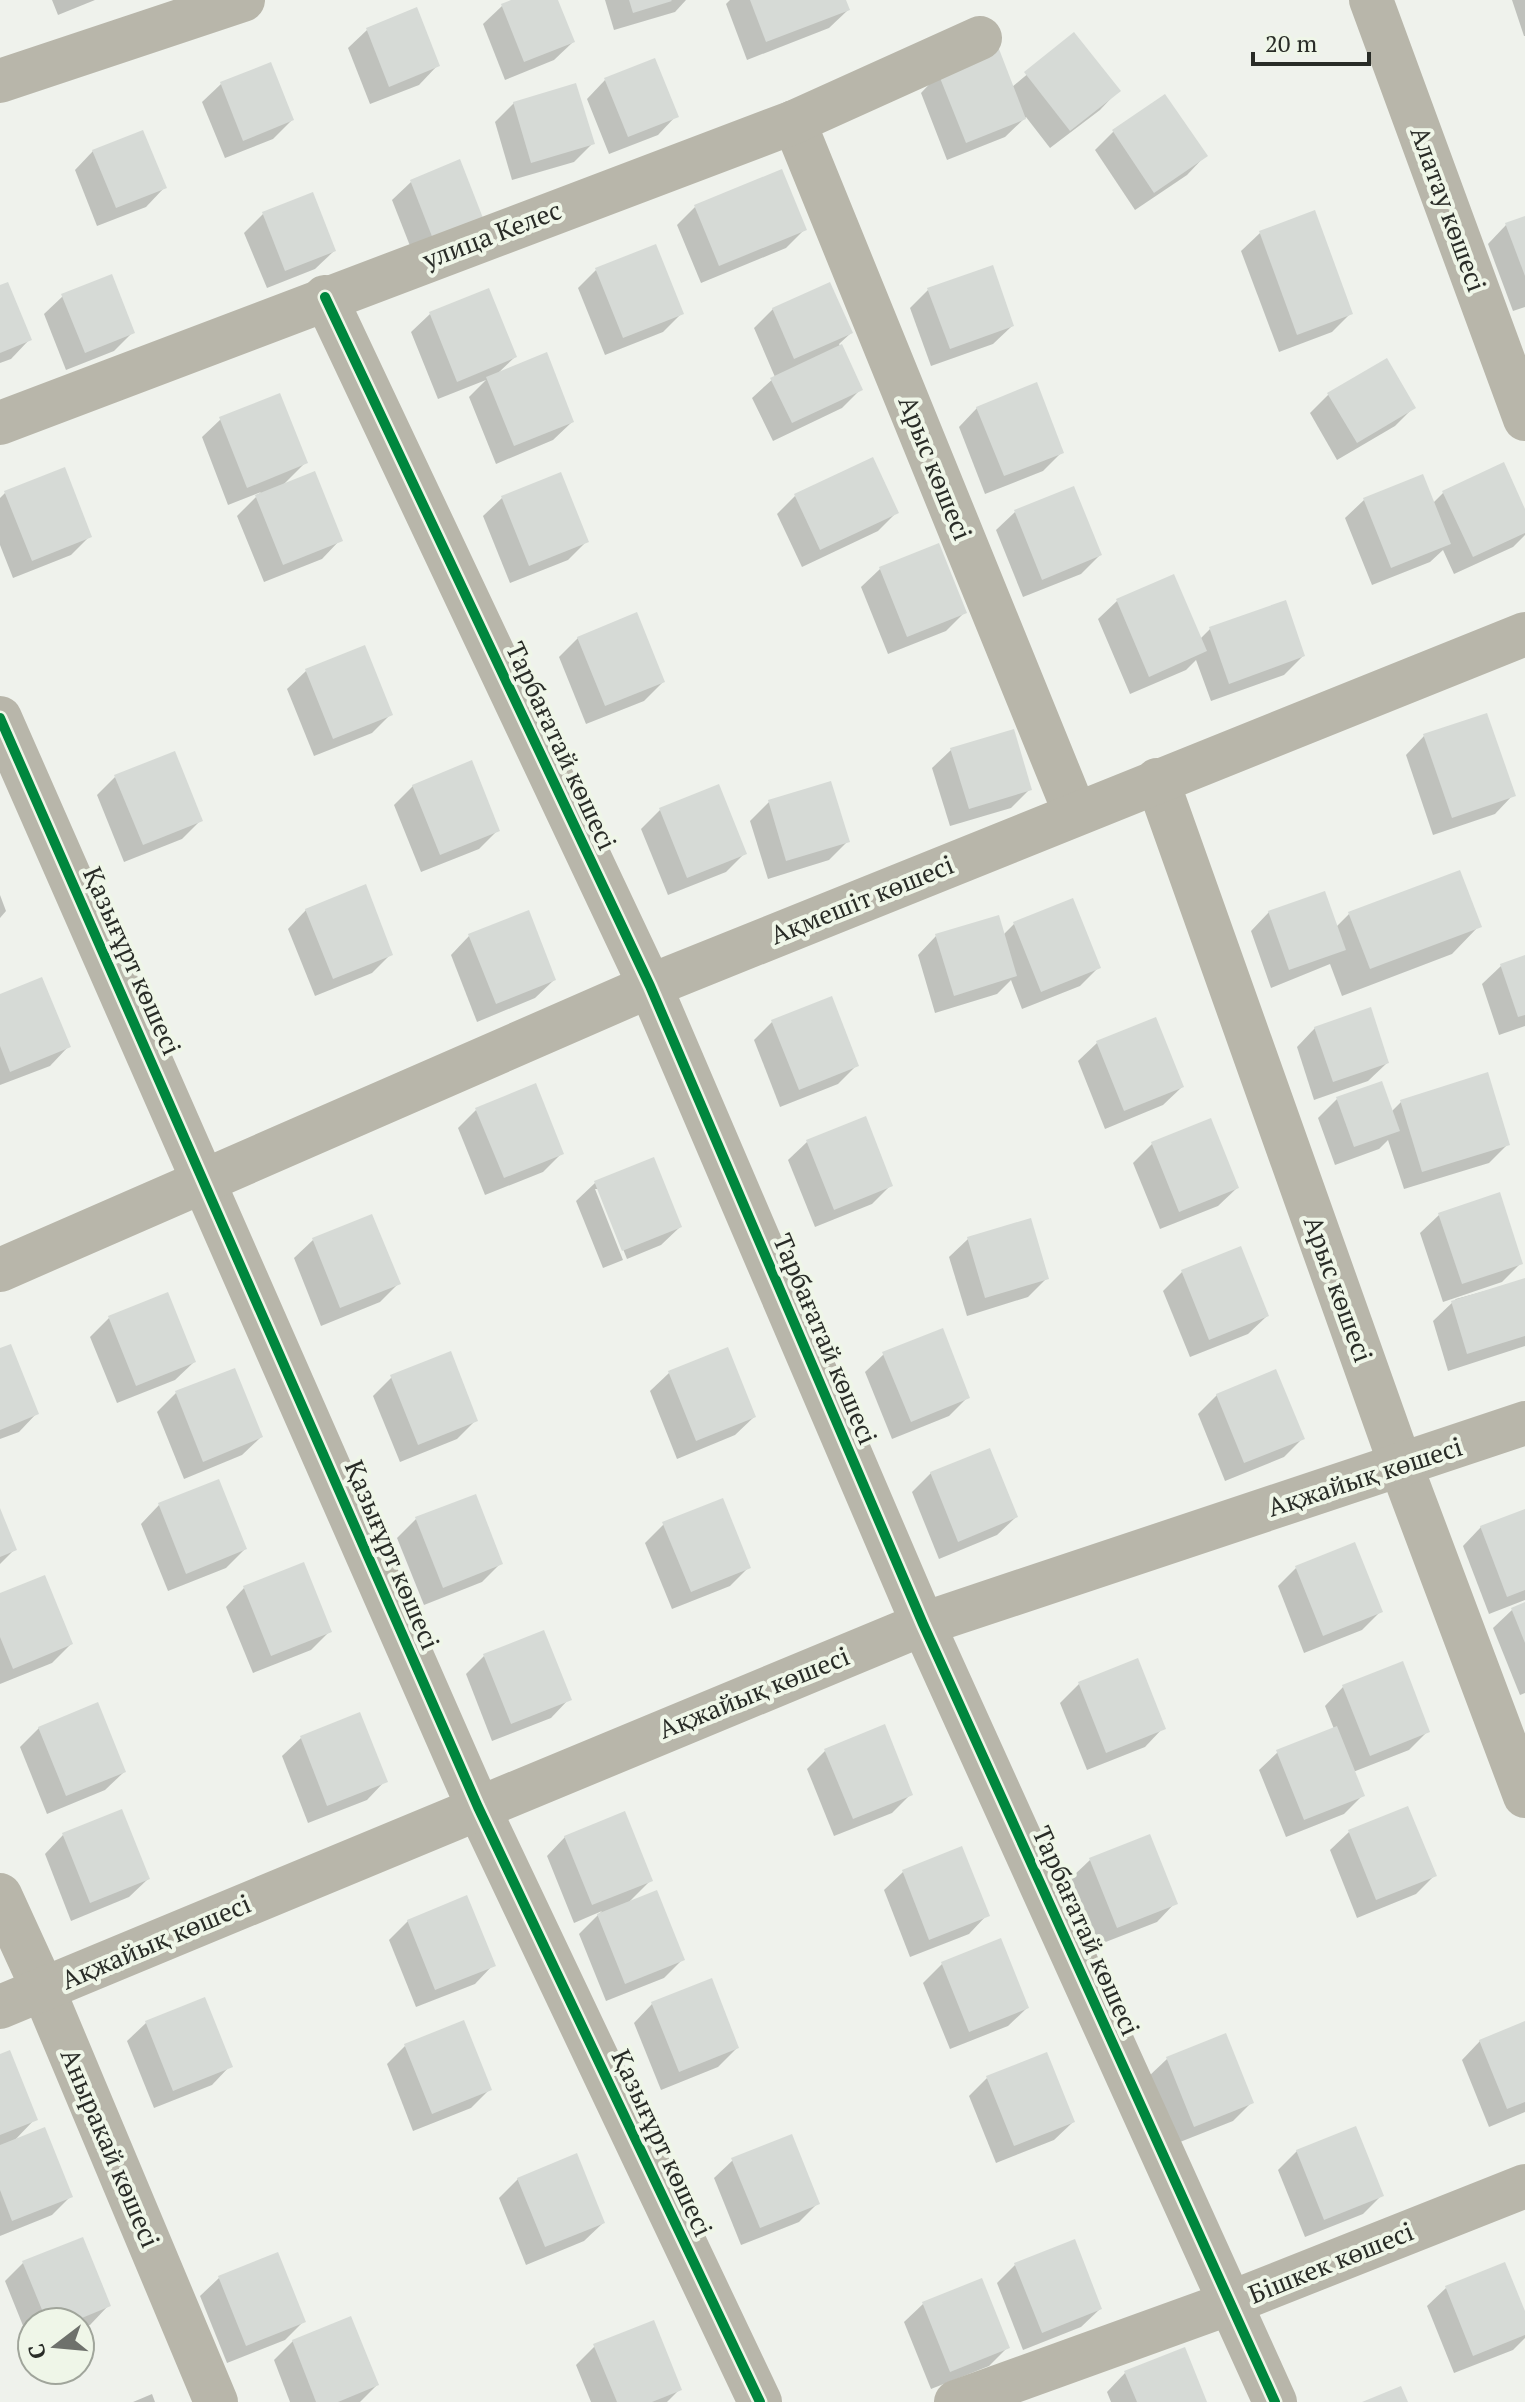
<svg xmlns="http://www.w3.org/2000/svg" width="1525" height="2402" viewBox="0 0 1525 2402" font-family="'PT Serif',serif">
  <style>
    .shadow { fill: #0003 }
    .building { fill: #d6dad6 }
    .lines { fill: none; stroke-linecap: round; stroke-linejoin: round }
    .minor { stroke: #b8b6aa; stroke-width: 44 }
    .cycleway-casing { stroke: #eff6e8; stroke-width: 15 }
    .cycleway { stroke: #00873e; stroke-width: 10 }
    .labels { text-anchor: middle; stroke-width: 8; stroke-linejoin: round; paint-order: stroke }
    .street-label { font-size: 26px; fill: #292c27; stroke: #eff6e8 }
  </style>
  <rect width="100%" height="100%" fill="#eff2ec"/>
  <g class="shadow">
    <polygon points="52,0 95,0 58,15"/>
    <polygon points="516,0 556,0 573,42 554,60 505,80 483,24 502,6"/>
    <polygon points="605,0 686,0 675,12 614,30"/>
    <polygon points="730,0 844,0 848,10 829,28 747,60 726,4"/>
    <polygon points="1512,0 1525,0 1525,36 1524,36"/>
    <polygon points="367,30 437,66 419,85 370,104 348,48"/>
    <polygon points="1074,35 1118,91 1100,110 1050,148 1026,117 1005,137 947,160 921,93 939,74 1012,87"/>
    <polygon points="605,80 676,116 658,135 609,154 587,99"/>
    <polygon points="221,84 292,120 273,139 225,158 202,102"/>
    <polygon points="1165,96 1205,156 1187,175 1135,210 1095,150 1113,132"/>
    <polygon points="514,103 593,143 574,162 512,180 495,122"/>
    <polygon points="93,151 164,188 146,207 97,226 75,170"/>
    <polygon points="411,182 481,218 414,256 392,200"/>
    <polygon points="696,206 805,229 786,248 701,283 677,225"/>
    <polygon points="263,214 334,251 315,269 267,288 244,233"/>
    <polygon points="1525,218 1525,307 1513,311 1488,244 1506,225"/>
    <polygon points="1260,233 1351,313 1332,332 1279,352 1241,251"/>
    <polygon points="596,270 682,313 663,332 605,355 578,288"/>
    <polygon points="0,288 29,340 11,359 0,363"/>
    <polygon points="928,290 1012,326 993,344 931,366 910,308"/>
    <polygon points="63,296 133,332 114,351 66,370 44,314"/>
    <polygon points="773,309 851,333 839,344 861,389 842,408 773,441 752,398 775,377 754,328"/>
    <polygon points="430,314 515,357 497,374 572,422 553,440 496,464 469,397 486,380 438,399 411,332"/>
    <polygon points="1329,394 1413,408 1395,426 1337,460 1310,413"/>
    <polygon points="977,408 1062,452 1043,471 985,494 959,427"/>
    <polygon points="221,419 305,463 281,487 340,540 322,559 264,582 237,516 261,492 228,505 202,437"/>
    <polygon points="1444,492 1525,514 1525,535 1513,547 1454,574 1443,550 1430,562 1372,585 1345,518 1364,500 1433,503"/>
    <polygon points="5,493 90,536 71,555 13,578 0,545 0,498"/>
    <polygon points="795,496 897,512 878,531 802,567 777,514"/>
    <polygon points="502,498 587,541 568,560 510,583 483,516"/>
    <polygon points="1015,512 1100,555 1081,574 1023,597 996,530"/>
    <polygon points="938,545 964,613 946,631 888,654 861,587 880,569"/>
    <polygon points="1173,577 1200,639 1210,629 1303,656 1284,675 1211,701 1196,660 1186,670 1130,694 1098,619 1117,601"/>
    <polygon points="578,638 663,682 644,701 586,724 559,657"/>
    <polygon points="364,647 390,715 372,733 314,756 287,689 306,671"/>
    <polygon points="1424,736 1513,795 1495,814 1433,835 1406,755"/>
    <polygon points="951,750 1030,789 1011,808 950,826 932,768"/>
    <polygon points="116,776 201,820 182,839 124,862 97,795"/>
    <polygon points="413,786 498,830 479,849 421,872 394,805"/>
    <polygon points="718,787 745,853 726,872 668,895 641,829 660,810"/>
    <polygon points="769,802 848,841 829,860 768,879 750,821"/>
    <polygon points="0,895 6,911 0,918"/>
    <polygon points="306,910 391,954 372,973 315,996 288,929"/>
    <polygon points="1269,912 1336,927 1349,914 1479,926 1452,954 1342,996 1330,964 1271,988 1251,931"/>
    <polygon points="1014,924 1099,967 1080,986 1022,1009 1011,980 997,994 935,1013 918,955 936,936 1003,935"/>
    <polygon points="469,936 554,980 535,998 477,1022 451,955"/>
    <polygon points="1525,957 1525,1026 1499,1035 1482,984 1501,966"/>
    <polygon points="0,996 68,1047 50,1066 0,1085"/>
    <polygon points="772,1022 857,1065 838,1084 780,1107 754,1040"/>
    <polygon points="1315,1028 1387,1063 1368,1081 1314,1100 1297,1047"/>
    <polygon points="1097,1043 1182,1087 1163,1105 1105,1129 1078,1061"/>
    <polygon points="1337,1099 1391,1112 1401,1102 1508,1144 1489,1163 1404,1189 1388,1140 1379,1149 1335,1165 1318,1118"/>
    <polygon points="477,1109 562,1153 543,1172 485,1195 458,1128"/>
    <polygon points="865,1118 891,1185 872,1204 815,1227 788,1160 807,1142"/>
    <polygon points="1210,1121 1237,1188 1218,1206 1160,1229 1133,1163 1152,1144"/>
    <polygon points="653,1159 680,1227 661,1245 627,1259 599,1189 595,1189 623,1260 603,1268 576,1201 595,1183"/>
    <polygon points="1439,1215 1521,1263 1502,1282 1443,1302 1420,1233"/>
    <polygon points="968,1239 1047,1278 1028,1297 967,1316 949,1257"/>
    <polygon points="313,1240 398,1284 380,1302 321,1326 294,1258"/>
    <polygon points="1240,1249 1267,1316 1248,1334 1190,1357 1163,1291 1182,1272"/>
    <polygon points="1525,1280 1525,1346 1448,1371 1433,1321 1456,1299"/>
    <polygon points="109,1318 194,1362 175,1380 117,1403 90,1337"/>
    <polygon points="727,1349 754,1417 735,1435 677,1459 650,1391 669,1373"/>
    <polygon points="0,1350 37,1413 19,1432 0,1439"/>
    <polygon points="884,1354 968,1397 949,1416 892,1439 865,1372"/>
    <polygon points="234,1370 261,1437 242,1455 184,1479 157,1412 176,1393"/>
    <polygon points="392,1377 476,1420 457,1439 400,1462 373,1396"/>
    <polygon points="1217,1395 1302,1439 1284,1457 1225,1481 1198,1414"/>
    <polygon points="931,1473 1016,1517 997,1535 939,1559 912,1492"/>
    <polygon points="159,1505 245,1549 226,1568 168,1591 141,1524"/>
    <polygon points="1525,1511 1525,1600 1489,1614 1463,1546 1481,1527"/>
    <polygon points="0,1513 14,1550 0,1564"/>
    <polygon points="416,1519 501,1563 482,1582 424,1605 397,1538"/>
    <polygon points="664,1524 749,1567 730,1586 672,1609 645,1543"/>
    <polygon points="1296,1568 1381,1611 1362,1630 1304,1653 1278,1586"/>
    <polygon points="244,1588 330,1631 311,1650 253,1673 226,1607"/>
    <polygon points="0,1595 71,1644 52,1663 0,1684"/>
    <polygon points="1525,1604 1525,1693 1520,1695 1493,1628 1512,1610"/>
    <polygon points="484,1656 569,1699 551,1718 492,1741 466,1674"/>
    <polygon points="1137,1661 1163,1728 1145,1747 1087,1770 1060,1703 1079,1684"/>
    <polygon points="1343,1687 1428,1731 1409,1750 1353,1772 1363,1795 1344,1814 1286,1837 1259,1770 1278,1752 1334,1729 1325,1706"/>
    <polygon points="39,1728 124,1772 105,1790 47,1814 20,1747"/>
    <polygon points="301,1738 385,1781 367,1800 308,1823 282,1756"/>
    <polygon points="826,1750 911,1794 892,1813 834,1836 807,1769"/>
    <polygon points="1349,1832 1434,1876 1416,1894 1357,1918 1330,1850"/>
    <polygon points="63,1835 148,1879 129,1897 71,1921 45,1854"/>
    <polygon points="565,1837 650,1881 627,1904 682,1960 664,1978 606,2001 579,1934 602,1911 574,1923 547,1856"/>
    <polygon points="1090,1860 1175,1903 1157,1922 1098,1945 1071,1878"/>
    <polygon points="903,1872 987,1915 969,1934 910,1957 884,1890"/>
    <polygon points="408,1921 493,1965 475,1984 416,2007 389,1940"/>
    <polygon points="942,1964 1027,2008 1008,2026 950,2049 923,1983"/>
    <polygon points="652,2004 737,2048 718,2067 661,2090 634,2023"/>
    <polygon points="146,2023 230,2066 212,2085 154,2108 127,2041"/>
    <polygon points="1525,2023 1525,2112 1489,2127 1462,2060 1480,2041"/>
    <polygon points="1225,2036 1251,2103 1233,2121 1175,2144 1148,2077 1167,2059"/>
    <polygon points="405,2046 490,2089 471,2108 413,2131 387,2064"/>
    <polygon points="0,2056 35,2119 12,2143 70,2197 52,2215 0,2236"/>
    <polygon points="987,2078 1073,2122 1054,2140 996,2163 969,2096"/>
    <polygon points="1297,2151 1382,2195 1363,2214 1305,2237 1278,2170"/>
    <polygon points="733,2160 817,2204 799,2222 741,2245 714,2178"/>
    <polygon points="518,2179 603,2223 584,2241 526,2265 499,2198"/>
    <polygon points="23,2263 108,2306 90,2325 80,2328 80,2322 32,2322 32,2348 5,2281"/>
    <polygon points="1015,2265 1100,2309 1081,2327 1023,2350 997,2283"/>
    <polygon points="219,2278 304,2321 285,2340 227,2363 200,2296"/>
    <polygon points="1446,2288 1525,2316 1525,2338 1513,2350 1454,2373 1427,2306"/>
    <polygon points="923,2304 1007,2348 989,2366 931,2389 904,2322"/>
    <polygon points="293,2341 377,2385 360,2402 290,2402 274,2360"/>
    <polygon points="595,2346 680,2389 667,2402 591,2402 576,2365"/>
    <polygon points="1125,2373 1205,2402 1111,2402 1107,2392"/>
    <polygon points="152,2394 155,2402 133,2402"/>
  </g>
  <g class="building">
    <polygon points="511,0 558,0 575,42 524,62 501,4"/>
    <polygon points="629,0 671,0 672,1 633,13"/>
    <polygon points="750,0 846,0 850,10 766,42"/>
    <polygon points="417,7 440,66 389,87 366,28"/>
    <polygon points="1074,32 1121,91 1070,131 1024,72"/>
    <polygon points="999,49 1026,119 966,143 938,73"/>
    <polygon points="655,58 679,117 628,137 604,78"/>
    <polygon points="271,62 294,120 243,141 220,82"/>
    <polygon points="576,83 595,144 531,163 513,102"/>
    <polygon points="1165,94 1208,156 1154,193 1112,130"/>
    <polygon points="143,130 167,188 116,208 92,150"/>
    <polygon points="460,159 483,218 433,239 410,180"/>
    <polygon points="782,169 807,230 719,266 694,205"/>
    <polygon points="313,192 336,251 285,271 262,212"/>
    <polygon points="1315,210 1353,314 1297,335 1259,231"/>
    <polygon points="1525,216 1525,276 1505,223"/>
    <polygon points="656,244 684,314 623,338 595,268"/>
    <polygon points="993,265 1014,326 950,349 927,288"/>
    <polygon points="112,274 135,333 85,353 61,294"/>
    <polygon points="8,282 32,340 0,353 0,285"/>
    <polygon points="830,282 853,333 794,359 772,308"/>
    <polygon points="489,288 517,357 457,382 429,312"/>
    <polygon points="842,344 863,390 792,423 770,378"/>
    <polygon points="547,352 574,422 514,446 486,377"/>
    <polygon points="1387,358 1416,408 1357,443 1327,393"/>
    <polygon points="1037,382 1064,453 1004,476 976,407"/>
    <polygon points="280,393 308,463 247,488 219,417"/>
    <polygon points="873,457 899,513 820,550 794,494"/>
    <polygon points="1504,462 1525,509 1525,533 1473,557 1442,491"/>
    <polygon points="65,467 92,537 32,561 4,491"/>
    <polygon points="315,471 343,541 283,565 255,495"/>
    <polygon points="561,472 589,542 529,566 501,496"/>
    <polygon points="1423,474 1451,544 1391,568 1363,498"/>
    <polygon points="1074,486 1102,555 1042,580 1014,510"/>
    <polygon points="939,543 967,613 907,637 879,567"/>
    <polygon points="1174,574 1207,651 1149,677 1116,599"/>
    <polygon points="1286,600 1305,656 1229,684 1209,627"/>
    <polygon points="637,612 665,682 605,706 577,637"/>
    <polygon points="365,645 393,715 333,739 305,669"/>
    <polygon points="1487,713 1516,796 1452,818 1423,734"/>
    <polygon points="1014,729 1032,790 969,809 950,748"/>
    <polygon points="175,751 203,821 143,845 114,775"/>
    <polygon points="472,760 500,831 440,855 412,785"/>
    <polygon points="831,781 850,842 786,861 768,800"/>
    <polygon points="719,784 747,854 687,878 659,808"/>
    <polygon points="1460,870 1482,927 1370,969 1348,912"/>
    <polygon points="366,884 393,955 333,979 305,909"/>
    <polygon points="1325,891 1346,950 1289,970 1268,911"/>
    <polygon points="1073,898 1101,968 1041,992 1013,922"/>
    <polygon points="529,910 556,980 496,1004 468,934"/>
    <polygon points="999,915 1017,976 954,996 935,934"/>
    <polygon points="1525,955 1525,1015 1518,1017 1500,964"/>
    <polygon points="42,977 71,1047 10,1072 0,1046 0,994"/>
    <polygon points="832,996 859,1066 799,1090 771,1020"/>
    <polygon points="1371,1007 1389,1063 1333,1082 1314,1027"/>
    <polygon points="1156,1017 1184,1087 1124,1111 1096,1041"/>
    <polygon points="1488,1072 1510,1145 1422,1172 1400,1100"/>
    <polygon points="1382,1081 1400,1131 1354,1147 1336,1097"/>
    <polygon points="536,1083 564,1154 504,1178 475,1108"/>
    <polygon points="866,1116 893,1186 834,1210 806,1140"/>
    <polygon points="1211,1118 1239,1188 1179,1212 1151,1142"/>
    <polygon points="654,1157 682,1227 622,1251 594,1181"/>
    <polygon points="1500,1192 1523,1264 1462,1284 1438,1213"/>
    <polygon points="372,1214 401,1284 340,1308 312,1238"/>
    <polygon points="1031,1218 1049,1279 985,1298 967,1237"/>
    <polygon points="1241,1246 1269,1316 1209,1340 1181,1270"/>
    <polygon points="1525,1278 1525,1336 1467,1354 1451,1301"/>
    <polygon points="168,1292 196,1362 136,1386 108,1316"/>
    <polygon points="943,1328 970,1398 911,1422 882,1352"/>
    <polygon points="11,1344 39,1414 0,1430 0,1348"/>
    <polygon points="728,1347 756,1417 696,1441 668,1371"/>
    <polygon points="451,1351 478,1421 418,1445 390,1375"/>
    <polygon points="235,1368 263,1437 203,1462 175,1391"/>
    <polygon points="1276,1369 1305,1439 1244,1463 1216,1394"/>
    <polygon points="990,1448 1018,1517 958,1542 930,1472"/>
    <polygon points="219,1479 247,1549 186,1574 158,1503"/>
    <polygon points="476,1494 503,1564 443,1588 415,1517"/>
    <polygon points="723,1498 751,1568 691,1592 662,1522"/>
    <polygon points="0,1508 17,1550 0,1557"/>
    <polygon points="1525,1509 1525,1590 1507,1597 1480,1526"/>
    <polygon points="1355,1542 1383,1612 1323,1636 1295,1566"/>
    <polygon points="304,1562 332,1632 271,1656 243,1586"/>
    <polygon points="45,1575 73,1644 13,1669 0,1637 0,1593"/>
    <polygon points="1525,1602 1525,1643 1511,1608"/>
    <polygon points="544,1630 572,1700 511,1724 483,1654"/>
    <polygon points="1138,1658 1166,1729 1106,1753 1078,1682"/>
    <polygon points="1403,1661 1430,1732 1370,1756 1342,1685"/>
    <polygon points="98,1702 126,1772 66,1796 38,1727"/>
    <polygon points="360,1712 388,1782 327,1806 300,1736"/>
    <polygon points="885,1724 913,1795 853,1819 824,1749"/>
    <polygon points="1337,1726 1365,1796 1304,1820 1276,1750"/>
    <polygon points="1408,1806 1437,1876 1376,1900 1348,1830"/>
    <polygon points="122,1809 150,1879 90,1903 62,1833"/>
    <polygon points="625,1811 653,1881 592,1905 564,1836"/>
    <polygon points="1150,1834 1178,1904 1117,1928 1089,1858"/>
    <polygon points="962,1846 990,1916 929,1940 902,1870"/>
    <polygon points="657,1890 685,1960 625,1984 597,1914"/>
    <polygon points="467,1895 496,1966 435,1990 407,1920"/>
    <polygon points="1001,1938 1029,2008 969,2032 941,1962"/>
    <polygon points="712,1978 739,2048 679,2072 651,2002"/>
    <polygon points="205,1997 233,2067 173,2091 145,2021"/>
    <polygon points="464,2020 492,2090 432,2114 404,2044"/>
    <polygon points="1525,2021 1525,2102 1507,2109 1479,2040"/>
    <polygon points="1226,2033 1254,2103 1194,2127 1166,2057"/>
    <polygon points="10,2050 38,2120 0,2135 0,2054"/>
    <polygon points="1047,2052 1075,2122 1014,2146 986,2076"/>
    <polygon points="1356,2126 1384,2196 1324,2220 1296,2150"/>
    <polygon points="45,2127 73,2197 12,2221 0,2190 0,2145"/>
    <polygon points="792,2134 820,2204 760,2228 731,2158"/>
    <polygon points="577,2153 605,2223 545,2247 517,2178"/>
    <polygon points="83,2237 111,2306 72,2322 47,2322 22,2261"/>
    <polygon points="1075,2239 1102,2309 1042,2333 1014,2263"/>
    <polygon points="278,2252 306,2322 246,2346 218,2276"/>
    <polygon points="1505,2262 1525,2311 1525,2335 1473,2356 1445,2286"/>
    <polygon points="982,2278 1010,2348 950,2372 922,2302"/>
    <polygon points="351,2316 379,2385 338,2402 316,2402 292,2340"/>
    <polygon points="654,2320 682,2390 652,2402 617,2402 593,2344"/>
    <polygon points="1185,2347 1207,2402 1137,2402 1124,2371"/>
    <polygon points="1401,2386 1408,2402 1362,2402"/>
  </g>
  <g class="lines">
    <g class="minor">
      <polyline points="1371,0 1525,419"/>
      <polyline points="0,81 243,0"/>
      <polyline points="794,122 1075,813"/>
      <polyline points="325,297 650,986 923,1624 1275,2402"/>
      <polyline points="0,423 794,122 980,38"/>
      <polyline points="0,718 478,1807 760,2402"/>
      <polyline points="1157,780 1401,1466 1525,1796"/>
      <polyline points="0,1270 650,986 1525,634"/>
      <polyline points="0,1895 43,1989 216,2402"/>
      <polyline points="0,2007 923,1624 1525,1423"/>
      <polyline points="956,2402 1230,2303 1525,2186"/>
    </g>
    <defs>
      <g id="cycleway">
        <polyline points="325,297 650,986 923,1624 1275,2402"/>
        <polyline points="0,718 478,1807 760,2402"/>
      </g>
    </defs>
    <use href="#cycleway" class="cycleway-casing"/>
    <use href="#cycleway" class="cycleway"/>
  </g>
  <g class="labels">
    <g class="street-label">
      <text transform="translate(1448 209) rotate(70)" y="9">Алатау көшесі</text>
      <text transform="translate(492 235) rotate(-21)" y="9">улица Келеc</text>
      <text transform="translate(935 468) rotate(68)" y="9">Арыс көшесі</text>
      <text transform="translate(561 746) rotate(65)" y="9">Тарбағатай көшесі</text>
      <text transform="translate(862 900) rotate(-22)" y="9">Ақмешіт көшесі</text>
      <text transform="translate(132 961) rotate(66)" y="9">Қазығұрт көшесі</text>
      <text transform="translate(1338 1289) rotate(70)" y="9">Арыс көшесі</text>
      <text transform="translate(825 1339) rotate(67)" y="9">Тарбағатай көшесі</text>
      <text transform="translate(1365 1477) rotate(-18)" y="9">Ақжайық көшесі</text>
      <text transform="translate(392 1555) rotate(67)" y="9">Қазығұрт көшесі</text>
      <text transform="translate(754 1693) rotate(-22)" y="9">Ақжайық көшесі</text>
      <text transform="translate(1086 1931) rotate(66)" y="9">Тарбағатай көшесі</text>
      <text transform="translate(156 1942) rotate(-23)" y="9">Ақжайық көшесі</text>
      <text transform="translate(662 2143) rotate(65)" y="9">Қазығұрт көшесі</text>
      <text transform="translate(110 2148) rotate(67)" y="9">Аныракай көшесі</text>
      <text transform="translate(1331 2263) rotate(-22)" y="9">Бішкек көшесі</text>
    </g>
  </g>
  <g transform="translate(56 2346) rotate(254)"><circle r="38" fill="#eff6e8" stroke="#a0a59b" stroke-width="2"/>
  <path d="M0-6L14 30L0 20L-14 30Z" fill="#6e716c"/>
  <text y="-12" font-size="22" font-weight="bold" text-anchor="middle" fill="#292c27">С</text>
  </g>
  <path d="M1253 52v12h116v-12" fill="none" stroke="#292c27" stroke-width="4"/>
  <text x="1265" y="52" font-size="24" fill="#292c27" stroke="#eff6e8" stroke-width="6" paint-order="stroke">20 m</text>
</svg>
